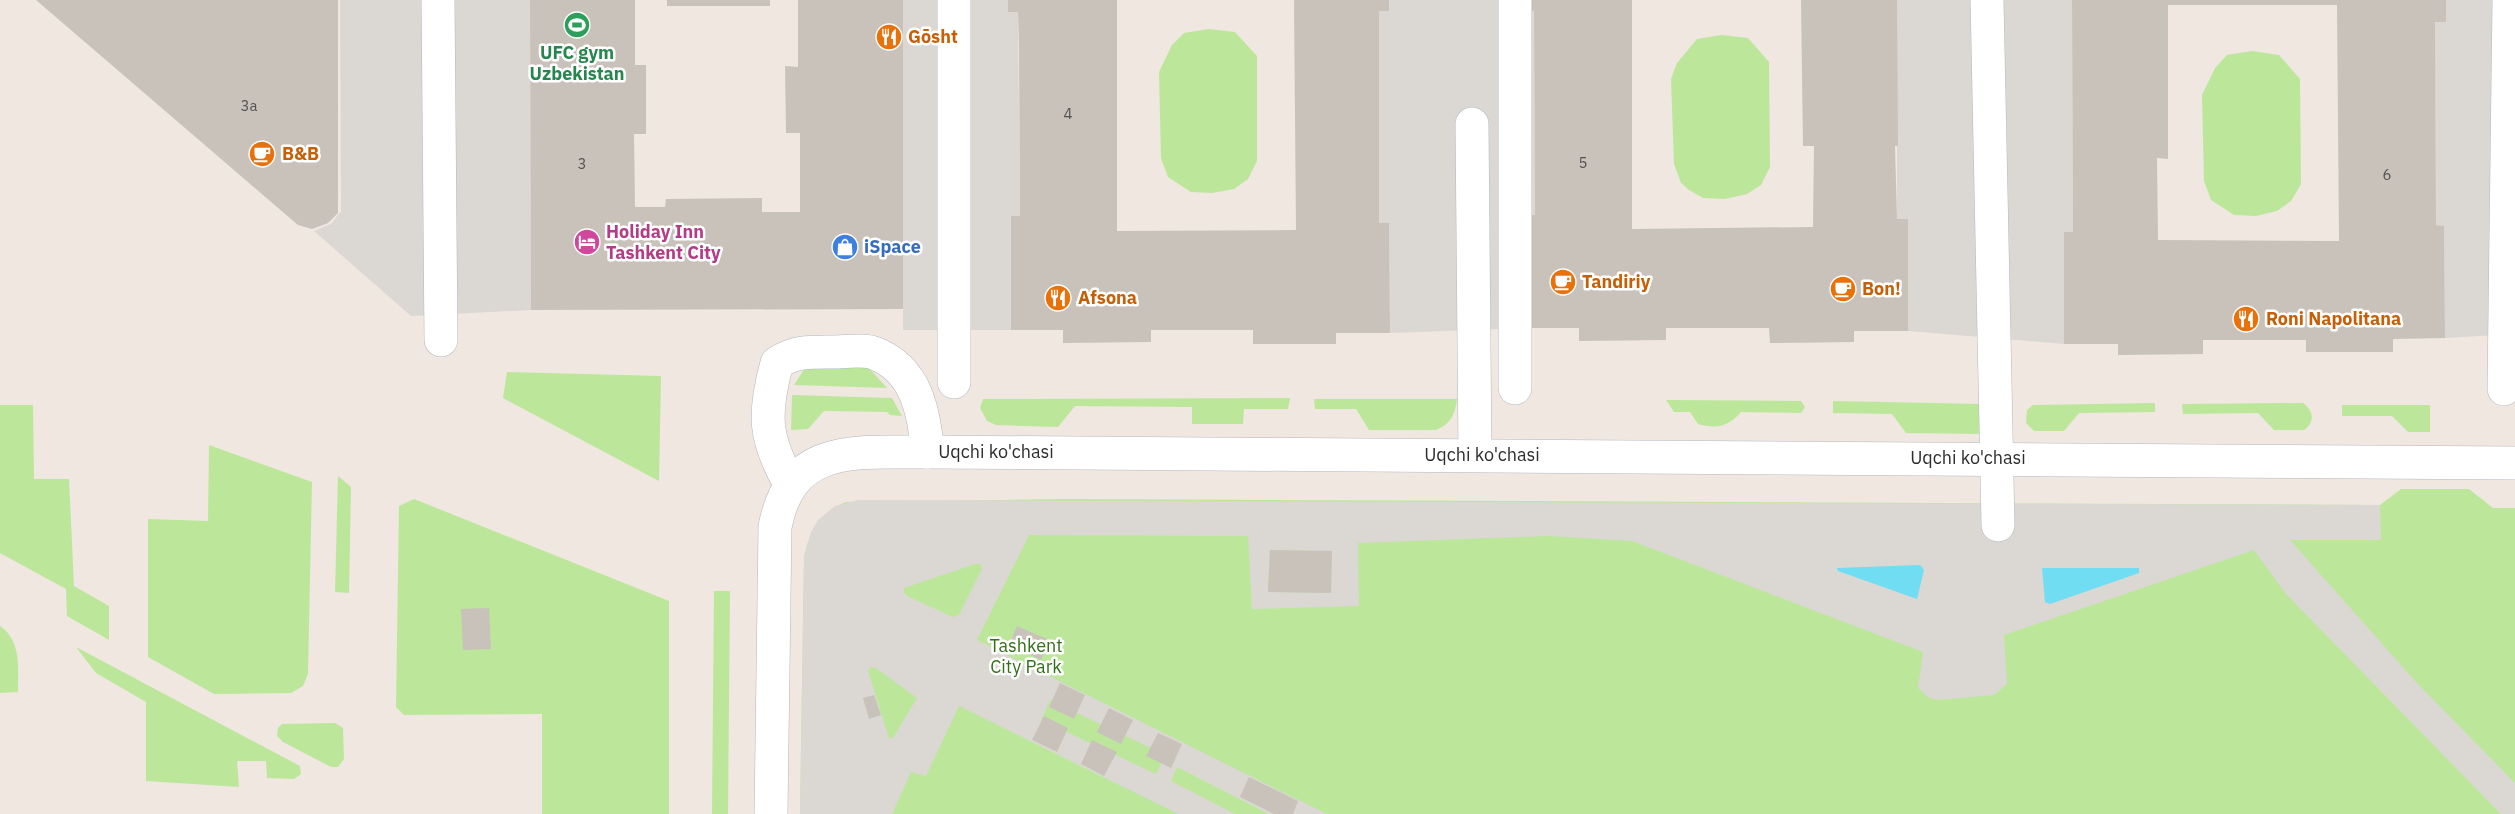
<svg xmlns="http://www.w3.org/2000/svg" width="2515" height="814" viewBox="0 0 2515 814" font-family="'IBM Plex Sans',sans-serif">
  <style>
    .green { fill: #bce79b }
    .plaza { fill: #dbd7d3; fill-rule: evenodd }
    .water { fill: #70ddf3 }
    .building { fill: #c8c2bb; fill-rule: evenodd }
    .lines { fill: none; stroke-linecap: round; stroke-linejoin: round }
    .minor-casing { stroke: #b3b7c1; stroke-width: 34 }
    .minor { stroke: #fff; stroke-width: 33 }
    .labels { text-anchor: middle; stroke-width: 5; stroke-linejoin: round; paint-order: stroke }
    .number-label { font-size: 15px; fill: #545250 }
    .food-label { font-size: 18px; font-weight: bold; fill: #c56008; stroke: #fff; text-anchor: start }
    .leisure-label { font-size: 18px; font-weight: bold; fill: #27864d; stroke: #fff }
    .hotel-label { font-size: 18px; font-weight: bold; fill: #b23c85; stroke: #fff; text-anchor: start }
    .shop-label { font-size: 18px; font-weight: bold; fill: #366cbe; stroke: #fff; text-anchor: start }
    .street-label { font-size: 18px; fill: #2d2d2d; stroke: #fff }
    .park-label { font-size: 18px; fill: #336f19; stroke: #fff }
  </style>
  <rect width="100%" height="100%" fill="#efe7e0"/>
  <g class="green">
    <polygon points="1209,29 1235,32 1257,56 1257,161 1248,179 1234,189 1212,193 1191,192 1168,177 1161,158 1159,72 1172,45 1184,33"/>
    <polygon points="1721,35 1748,38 1769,62 1770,167 1761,185 1747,194 1725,199 1703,198 1689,190 1681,183 1674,164 1671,79 1677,63 1697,39"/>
    <polygon points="2252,51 2279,55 2300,79 2301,184 2291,201 2277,211 2256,216 2234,215 2211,200 2204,181 2202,95 2215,68 2227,55"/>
    <polygon points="807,365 868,367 887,388 794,385"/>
    <polygon points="507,372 661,376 659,481 503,398"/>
    <polygon points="792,395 892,398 902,416 890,415 887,412 824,411 808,429 791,430"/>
    <polygon points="1290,398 1288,409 1244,409 1243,424 1192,424 1192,407 1075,406 1058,427 996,425 987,421 980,408 983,399"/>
    <path d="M1314,399H1457C1455,414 1451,424 1436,430H1369L1356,409H1315Z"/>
    <path d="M1666,400L1801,401L1805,407L1801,413L1741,412C1729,427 1715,429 1698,424L1690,412H1674Z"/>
    <polygon points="1833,401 1981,404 1980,434 1906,433 1892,414 1833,413"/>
    <polygon points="2155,403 2155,412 2079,413 2064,431 2034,431 2026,423 2027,410 2033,405"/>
    <path d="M2303,403C2314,411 2315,422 2304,430H2274L2258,413L2183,414L2182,404Z"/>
    <polygon points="0,405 33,405 34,479 69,479 74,586 109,606 109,640 67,616 66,589 0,553"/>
    <polygon points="2342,405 2430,405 2430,432 2408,432 2392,416 2342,416"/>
    <polygon points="209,445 312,482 308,674 303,686 291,693 214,694 148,657 148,519 208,521"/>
    <polygon points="338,476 351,487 349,593 335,592"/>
    <path d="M2401,489H2469L2493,508H2515V814H800L804,558C809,531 820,512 846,502L1064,499L2380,505Z"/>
    <polygon points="414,499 669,601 669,814 542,814 542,714 404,715 396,707 399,506"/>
    <polygon points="714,591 730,591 728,814 712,814"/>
    <path d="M0,626C22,641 18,669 18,692L0,693Z"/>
    <polygon points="76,647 300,766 301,774 294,779 267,778 266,761 237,761 239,787 146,781 146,702 96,673"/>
    <polygon points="335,723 343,728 344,759 338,767 331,767 283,742 277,736 278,728 282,724"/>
  </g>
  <g class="plaza">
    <polygon points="340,0 530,0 531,310 411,316 314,231 331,224 341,211"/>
    <polygon points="903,0 1008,0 1008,12 1018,12 1020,216 1011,217 1011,330 903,330"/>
    <polygon points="1389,0 1523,0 1534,11 1535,215 1527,215 1527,328 1390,333 1389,223 1379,223 1379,11 1389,11"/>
    <polygon points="1897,0 2072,0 2073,232 2064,233 2064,344 1908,331 1908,220 1897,219"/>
    <polygon points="2446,0 2515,0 2515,334 2445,338 2444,226 2436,225 2435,22 2446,22"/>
    <path d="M858,500L2380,505L2381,540H2290L2416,682L2515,783V814H2501L2286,594L2254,550L2004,635L2007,684L1994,695L1939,700L1929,698L1918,688L1923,652L1632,541L1548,536L1358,543L1359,606L1252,609L1248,536L1029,535L977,640L1327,814H1269L1177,767L1171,781L1235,814H1178L959,706L926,776L911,772L892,814H800L804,557L811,532L818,520L835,506ZM1270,550L1332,551L1331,593L1268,592ZM975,564H981L982,569L959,615L953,617L907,596L904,592V588ZM871,667L876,668L917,698L893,738H889L868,671ZM1050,700L1165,755L1156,774L1041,720Z"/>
  </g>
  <g class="water">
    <polygon points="1920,565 1924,570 1917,599 1838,571 1837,568"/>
    <polygon points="2042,568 2139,568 2139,573 2050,604 2045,602"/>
  </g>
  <g class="building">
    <polygon points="36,0 338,0 338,213 328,223 312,229 298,225"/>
    <polygon points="530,0 635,0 635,65 646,65 646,134 634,134 635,207 665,207 666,199 762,198 762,212 800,212 800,133 786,133 785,66 798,67 798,0 903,0 903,309 531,310"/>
    <rect x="667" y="0" width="103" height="6"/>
    <polygon points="1008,0 1117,0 1117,231 1296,230 1294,0 1389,0 1389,11 1379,11 1379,223 1389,223 1390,333 1336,333 1336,344 1253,344 1253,330 1151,330 1151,342 1063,343 1063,330 1011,330 1011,216 1020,216 1019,44 1018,12 1008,12"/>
    <polygon points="1523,0 1632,0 1632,229 1813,227 1814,146 1803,146 1801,0 1897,0 1898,146 1895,146 1897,219 1908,219 1908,331 1854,331 1854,342 1770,343 1769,328 1666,328 1666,340 1579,341 1579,328 1527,328 1527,215 1535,215 1534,11 1523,11"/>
    <path d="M2072,0H2446V22H2435L2436,225L2444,226L2445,338L2393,339V352H2306V340H2203V354L2118,355V344H2064V232H2073ZM2168,5H2337L2339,241L2158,240L2157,158L2168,159Z"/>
    <polygon points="1270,550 1332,551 1331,593 1268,592"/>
    <polygon points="489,608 491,649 463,650 461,609"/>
    <polygon points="1017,626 1049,640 1041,660 1009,645"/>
    <polygon points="1060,683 1085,695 1074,719 1049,707"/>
    <polygon points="874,695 881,715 869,719 863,698"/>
    <polygon points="1109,708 1133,720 1121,744 1097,732"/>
    <polygon points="1044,716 1068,728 1057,752 1032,740"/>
    <polygon points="1158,733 1182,744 1171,768 1146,756"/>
    <polygon points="1092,740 1117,752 1104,776 1081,764"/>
    <polygon points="1249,777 1298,801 1293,814 1274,814 1240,797"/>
  </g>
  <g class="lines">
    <defs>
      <g id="minor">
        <polyline points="438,0 441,340"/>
        <polyline points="954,0 954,382"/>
        <polyline points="1515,0 1515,388"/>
        <polyline points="1987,0 1998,525"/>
        <polyline points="1472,124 1475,455"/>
        <polyline points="2504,389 2509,0"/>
        <path d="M790,484C764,438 763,414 777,363C795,351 811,352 833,352C845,352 863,349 874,353C918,370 923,412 928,452"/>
        <path d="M771,814L775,527C791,441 859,453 928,452L2515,463"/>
      </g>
    </defs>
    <use href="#minor" class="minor-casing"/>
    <use href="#minor" class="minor"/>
  </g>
  <defs>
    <symbol id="stadium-disc" viewBox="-11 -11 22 22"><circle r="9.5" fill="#2e9e5b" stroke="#fff"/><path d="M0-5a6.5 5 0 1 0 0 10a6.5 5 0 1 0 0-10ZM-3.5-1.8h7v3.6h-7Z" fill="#fff"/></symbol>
    <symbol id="restaurant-disc" viewBox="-11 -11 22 22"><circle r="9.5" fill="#e8710a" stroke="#fff"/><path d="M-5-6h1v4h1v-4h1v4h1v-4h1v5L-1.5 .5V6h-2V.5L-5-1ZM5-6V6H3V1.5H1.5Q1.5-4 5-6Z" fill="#fff"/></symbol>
    <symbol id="cafe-disc" viewBox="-11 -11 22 22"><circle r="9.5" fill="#e8710a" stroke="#fff"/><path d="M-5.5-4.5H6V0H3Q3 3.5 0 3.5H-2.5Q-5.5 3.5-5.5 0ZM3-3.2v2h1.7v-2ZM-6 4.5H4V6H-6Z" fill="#fff"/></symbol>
    <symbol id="hotel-disc" viewBox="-11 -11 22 22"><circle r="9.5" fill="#d1479c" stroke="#fff"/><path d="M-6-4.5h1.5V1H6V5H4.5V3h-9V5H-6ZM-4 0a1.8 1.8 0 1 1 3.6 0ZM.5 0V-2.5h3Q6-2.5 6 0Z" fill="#fff"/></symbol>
    <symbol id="shop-disc" viewBox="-11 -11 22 22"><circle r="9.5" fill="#3f7fe0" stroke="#fff"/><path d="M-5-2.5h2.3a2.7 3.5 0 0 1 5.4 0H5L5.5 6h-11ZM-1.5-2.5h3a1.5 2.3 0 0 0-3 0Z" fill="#fff"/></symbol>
  </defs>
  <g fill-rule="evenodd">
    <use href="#stadium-disc" x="562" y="10" width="30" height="30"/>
    <use href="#restaurant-disc" x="874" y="22" width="30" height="30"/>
    <use href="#cafe-disc" x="247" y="139" width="30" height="30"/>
    <use href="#hotel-disc" x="572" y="227" width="30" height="30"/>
    <use href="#shop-disc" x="830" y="232" width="30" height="30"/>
    <use href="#cafe-disc" x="1548" y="267" width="30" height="30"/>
    <use href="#cafe-disc" x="1828" y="274" width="30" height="30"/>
    <use href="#restaurant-disc" x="1043" y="283" width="30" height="30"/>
    <use href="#restaurant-disc" x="2231" y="304" width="30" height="30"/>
  </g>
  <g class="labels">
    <g class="number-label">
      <text x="249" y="111">3a</text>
      <text x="1068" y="119">4</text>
      <text x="1583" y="168">5</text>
      <text x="582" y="169">3</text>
      <text x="2387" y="180">6</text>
    </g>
    <g class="food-label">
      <text x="908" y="43">Gōsht</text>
      <text x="282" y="160">B&amp;B</text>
      <text x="1582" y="288">Tandiriy</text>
      <text x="1862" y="295">Bon!</text>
      <text x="1078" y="304">Afsona</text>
      <text x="2266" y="325">Roni Napolitana</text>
    </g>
    <g class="leisure-label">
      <text x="577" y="59">UFC gym<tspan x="577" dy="21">Uzbekistan</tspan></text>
    </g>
    <g class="hotel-label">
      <text x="606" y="238">Holiday Inn<tspan x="606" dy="21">Tashkent City</tspan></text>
    </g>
    <g class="shop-label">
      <text x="864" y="253">iSpace</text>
    </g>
    <g class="street-label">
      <text x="996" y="458">Uqchi ko'chasi</text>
      <text x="1482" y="461">Uqchi ko'chasi</text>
      <text x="1968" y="464">Uqchi ko'chasi</text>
    </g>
    <g class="park-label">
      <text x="1026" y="652">Tashkent<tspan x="1026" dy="21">City Park</tspan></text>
    </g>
  </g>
</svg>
